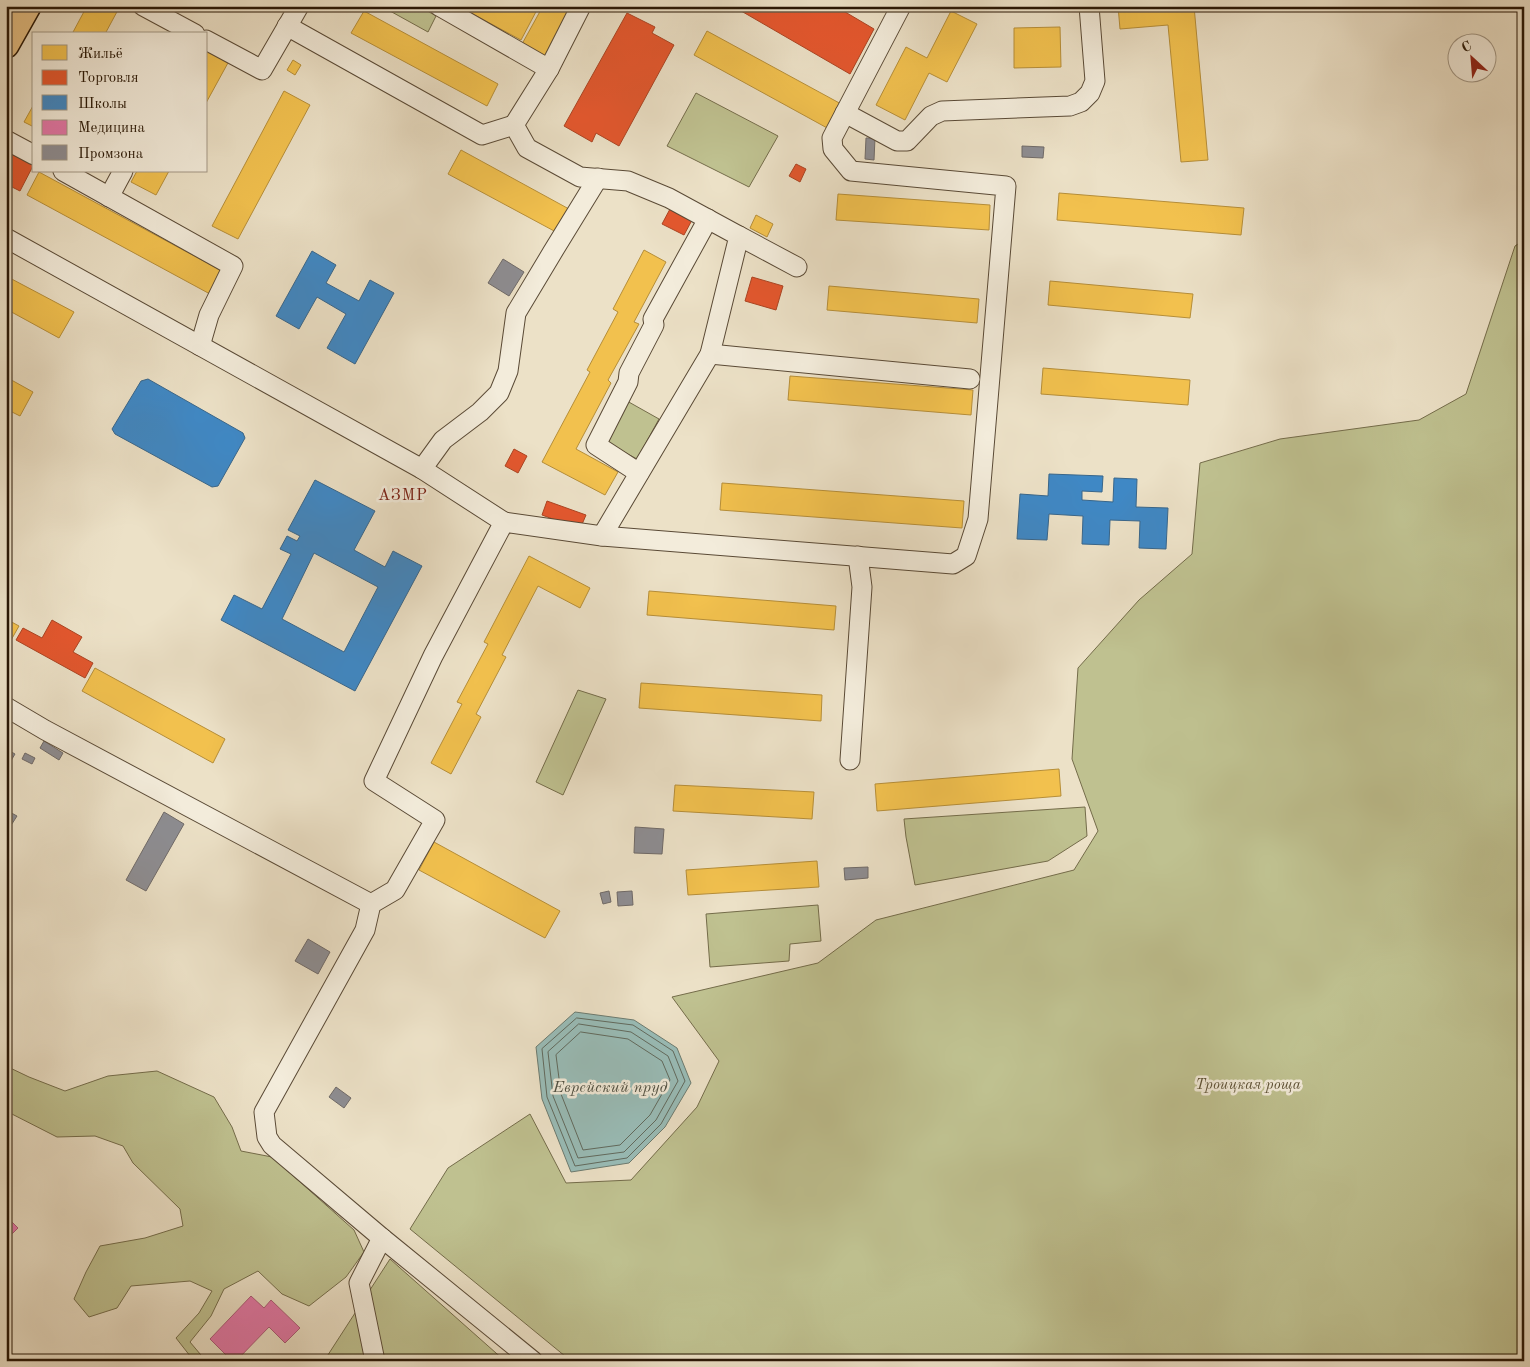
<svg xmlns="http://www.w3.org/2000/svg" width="1530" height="1367" viewBox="0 0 1530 1367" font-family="'Old Standard TT',serif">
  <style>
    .green { fill: #bfc190; stroke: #746c4a }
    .water { fill: #99bdb8; stroke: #6c7b70 }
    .homes { fill: #f2c14e; stroke: #b68e38 }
    .shops { fill: #e4572e; stroke: #ac4422 }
    .schools { fill: #3f88c5; stroke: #38668b; fill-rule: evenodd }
    .health { fill: #e377a8; stroke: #ab5a77 }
    .industry { fill: #8d8d92; stroke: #6f6a68 }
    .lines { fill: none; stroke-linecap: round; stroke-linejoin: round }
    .shore { stroke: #616a5e; stroke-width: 1 }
    .minor-casing { stroke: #5a4a36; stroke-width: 21 }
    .major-casing { stroke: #291705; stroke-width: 28 }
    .minor { stroke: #f3ecdb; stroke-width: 19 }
    .major { stroke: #e6c084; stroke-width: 25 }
    .labels { text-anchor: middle; stroke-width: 5; stroke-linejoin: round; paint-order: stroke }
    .park-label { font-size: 15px; font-style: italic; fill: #5e5236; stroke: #f3ecdb }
    .neighbourhood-label { font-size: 16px; letter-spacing: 1px; fill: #7a1f14; stroke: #f3ecdb }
    .water-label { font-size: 16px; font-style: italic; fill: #505144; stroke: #f3ecdb }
  </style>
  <rect width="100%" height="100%" fill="#ece1c7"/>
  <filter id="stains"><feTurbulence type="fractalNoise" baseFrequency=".004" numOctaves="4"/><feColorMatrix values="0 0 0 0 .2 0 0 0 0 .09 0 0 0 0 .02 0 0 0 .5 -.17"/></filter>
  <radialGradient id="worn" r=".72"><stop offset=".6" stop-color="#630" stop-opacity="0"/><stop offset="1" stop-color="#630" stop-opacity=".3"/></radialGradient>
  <g class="green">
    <polygon points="381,6 419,6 436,16 428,32"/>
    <polygon points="696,93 778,136 749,187 667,146"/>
    <polygon points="1524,240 1524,1361 571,1361 410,1229 448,1168 530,1114 566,1183 631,1180 697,1107 719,1061 672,997 818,963 876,920 1074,870 1098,831 1072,759 1078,668 1139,600 1192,554 1200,463 1280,439 1419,420 1466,394 1515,246"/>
    <polygon points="627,401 659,419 637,459 611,445 608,441"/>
    <polygon points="578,690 606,699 563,795 536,782"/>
    <polygon points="1085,807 1087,836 1048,861 915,885 906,837 904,819"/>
    <polygon points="818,905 821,941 790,944 789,961 710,967 706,914"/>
    <polygon points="6,1066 29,1077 65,1091 108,1076 157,1071 214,1097 232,1127 241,1151 272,1157 354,1230 364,1252 346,1277 309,1306 282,1294 258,1271 224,1289 211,1316 190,1342 206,1361 194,1361 176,1338 199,1313 212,1291 190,1281 131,1286 117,1308 89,1317 74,1299 86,1272 100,1246 145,1238 183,1226 180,1209 133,1163 123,1146 95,1136 57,1137 6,1111"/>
    <polygon points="390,1259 505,1361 324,1361"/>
  </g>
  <polygon class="water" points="575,1012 634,1020 677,1048 691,1083 665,1127 629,1163 571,1172 542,1099 536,1047"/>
  <g class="homes">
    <polygon points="87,6 119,8 105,34 72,34"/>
    <polygon points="458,6 539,6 521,40"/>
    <polygon points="543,6 576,6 548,58 522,44"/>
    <polygon points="1118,6 1194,6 1208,160 1181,162 1168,25 1120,29"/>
    <polygon points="364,11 498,84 487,106 351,33"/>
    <polygon points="951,11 977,24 947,82 929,73 905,120 876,105 906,47 927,58"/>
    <polygon points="1060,27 1061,67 1014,68 1014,28"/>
    <polygon points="707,31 843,105 829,129 694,55"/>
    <polygon points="206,48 229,61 206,103"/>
    <polygon points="293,60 301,65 295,75 287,70"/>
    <polygon points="284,91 310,105 238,239 212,226"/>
    <polygon points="34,104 34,127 24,122"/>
    <polygon points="461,150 569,209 556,232 448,174"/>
    <polygon points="137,171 169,171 156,195 131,182"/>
    <polygon points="39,172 222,271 210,294 27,195"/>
    <polygon points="1059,193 1244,208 1241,235 1057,220"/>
    <polygon points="838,194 990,205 989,230 836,220"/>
    <polygon points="756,215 773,224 767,237 750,228"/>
    <polygon points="644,250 666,262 634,322 639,324 608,380 611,383 576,449 618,472 605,495 542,462 590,372 587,370 618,312 613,309"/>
    <polygon points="6,276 74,312 59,338 6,309"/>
    <polygon points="1050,281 1193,294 1190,318 1048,305"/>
    <polygon points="829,286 979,299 977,323 827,310"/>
    <polygon points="1043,368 1190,380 1188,405 1041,394"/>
    <polygon points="790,376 973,390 971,415 788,400"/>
    <polygon points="6,377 33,392 20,416 6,409"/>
    <polygon points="722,483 964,501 962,528 720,510"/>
    <polygon points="529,556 590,588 580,608 538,586 502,655 506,657 476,714 481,717 451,774 431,763 462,704 457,702 488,644 484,642"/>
    <polygon points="649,591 836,606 834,630 647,615"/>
    <polygon points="6,619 19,626 6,649"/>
    <polygon points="95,668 225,739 213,763 82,691"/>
    <polygon points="641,683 822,695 821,721 639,708"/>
    <polygon points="1059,769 1061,796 877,811 875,784"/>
    <polygon points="675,785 814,792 812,819 673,811"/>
    <polygon points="434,842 560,911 545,938 419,870"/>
    <polygon points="817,861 819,887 688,895 686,870"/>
  </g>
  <g class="shops">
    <polygon points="737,6 835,6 874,29 850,74 736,8"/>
    <polygon points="627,13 655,27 652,33 674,45 619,146 596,133 592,142 564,126"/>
    <polygon points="8,150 34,164 20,191 6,184 6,154"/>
    <polygon points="796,164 806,169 800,182 789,176"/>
    <polygon points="670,209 692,220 684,235 662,224"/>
    <polygon points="752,277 783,286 776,310 745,301"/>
    <polygon points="514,449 527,456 518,473 505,466"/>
    <polygon points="547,501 586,515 580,529 542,515"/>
    <polygon points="52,620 82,637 73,652 93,663 85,678 16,640 23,628 42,638"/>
  </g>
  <g class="schools">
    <polygon points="312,251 336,265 326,283 359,301 370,280 394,293 355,364 327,348 346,314 317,297 299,329 276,316"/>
    <polygon points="148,379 243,433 245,438 218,486 212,487 115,434 112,429 141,381"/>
    <polygon points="1049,474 1103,476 1102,492 1082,491 1082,500 1113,502 1114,478 1137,479 1136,507 1168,508 1166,549 1139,548 1140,521 1110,520 1109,545 1082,544 1083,516 1049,514 1047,540 1017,539 1020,494 1048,496"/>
    <path d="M315,480L375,511L354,550L385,567L393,551L422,566L355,691L221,620L234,595L262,609L291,554L280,549L287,536L297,541L300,536L288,530ZM314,553L378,587L344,652L282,619Z"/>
  </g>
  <g class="health">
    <polygon points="6,1216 18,1228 6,1240"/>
    <polygon points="251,1296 264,1308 271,1300 300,1328 285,1343 269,1327 236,1361 232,1361 210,1339"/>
  </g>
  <g class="industry">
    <polygon points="866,138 875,138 874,160 865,159"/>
    <polygon points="1022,146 1044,147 1043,158 1022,157"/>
    <polygon points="503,259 524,272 509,296 488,283"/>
    <polygon points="44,741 63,753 59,760 40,748"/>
    <polygon points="8,750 15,754 9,764 6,762 6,755"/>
    <polygon points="25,753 35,758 32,764 22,759"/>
    <polygon points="6,810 17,816 10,827 6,824"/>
    <polygon points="164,812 184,824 146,891 126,880"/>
    <polygon points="635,827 664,829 662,854 634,853"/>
    <polygon points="868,867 868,878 845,880 844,868"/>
    <polygon points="609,891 611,902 603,904 600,893"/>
    <polygon points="632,891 633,905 618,906 617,892"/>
    <polygon points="308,939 330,952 318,974 295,961"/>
    <polygon points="336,1087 351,1098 344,1108 329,1097"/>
  </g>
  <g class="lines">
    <g class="shore">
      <polygon points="577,1018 633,1025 673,1051 685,1081 661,1124 627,1158 575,1166 547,1097 542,1049"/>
      <polygon points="579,1024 631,1032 668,1056 678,1081 656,1120 624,1152 578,1158 553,1096 548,1052"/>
      <polygon points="581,1032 628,1039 662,1061 670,1080 650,1115 620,1145 583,1150 561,1094 556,1055"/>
    </g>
    <defs>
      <g id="minor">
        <polyline points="143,6 195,34"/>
        <polyline points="439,6 549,69 581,6"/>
        <polyline points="287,26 482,135 514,125"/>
        <polyline points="206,40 262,70 299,6"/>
        <polyline points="549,69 514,125 527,148 580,177 628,181 669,198 739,236 710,354 602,536"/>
        <polyline points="845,113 897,141 907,141 931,116 942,111 1070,106 1081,102 1090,93 1095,81 1089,6"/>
        <polyline points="6,140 34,155"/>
        <polyline points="63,171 233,266 209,315 200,346"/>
        <polyline points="109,197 123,171"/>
        <polyline points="739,236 797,267"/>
        <polyline points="6,238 422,469 504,522"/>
        <polyline points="710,354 970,379"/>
        <polyline points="422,469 443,440 480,412 499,393 508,371 516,313 552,253 598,178"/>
        <polyline points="639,473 596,445 628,382 629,373 654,325 653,319 708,219"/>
        <polyline points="6,707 45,730 371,904"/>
        <polyline points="850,760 862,587 858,556"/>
        <polyline points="375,1361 359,1283 382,1238"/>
        <polyline points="533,1361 382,1238 272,1145 267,1137 264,1112 365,930 371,904 395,890 435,820 374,781 433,656 504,522 602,536 953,564 966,556 978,519 1006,186 851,171 833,149 832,138 901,6"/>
      </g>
      <polyline id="major" points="6,45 28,6"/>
    </defs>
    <use href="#minor" class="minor-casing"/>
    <use href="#major" class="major-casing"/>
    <use href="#minor" class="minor"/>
    <use href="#major" class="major"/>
  </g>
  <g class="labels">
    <g class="park-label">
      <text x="1248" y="1089">Троицкая роща</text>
    </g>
    <g class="neighbourhood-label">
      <text x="403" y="500">АЗМР</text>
    </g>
    <g class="water-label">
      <text x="610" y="1092">Еврейский пруд</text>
    </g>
  </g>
  <rect width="1530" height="1367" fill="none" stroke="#ece1c7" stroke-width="25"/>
  <rect x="8" y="8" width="1515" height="1352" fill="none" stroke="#291705" stroke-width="2.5"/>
  <rect x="12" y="12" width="1505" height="1342" fill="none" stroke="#291705"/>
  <rect x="32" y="32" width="175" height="140" fill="#f3ecdb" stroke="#a29785"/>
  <rect x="42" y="45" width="25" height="15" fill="#f2c14e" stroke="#a29785"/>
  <text x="78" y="58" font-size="15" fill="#291705">Жильё</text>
  <rect x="42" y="70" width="25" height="15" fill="#e4572e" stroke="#a29785"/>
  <text x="78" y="82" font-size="15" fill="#291705">Торговля</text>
  <rect x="42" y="95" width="25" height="15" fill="#3f88c5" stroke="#a29785"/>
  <text x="78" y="108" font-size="15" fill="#291705">Школы</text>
  <rect x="42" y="120" width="25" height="15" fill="#e377a8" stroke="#a29785"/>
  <text x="78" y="132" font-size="15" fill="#291705">Медицина</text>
  <rect x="42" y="145" width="25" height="15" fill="#8d8d92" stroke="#a29785"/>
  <text x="78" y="158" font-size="15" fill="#291705">Промзона</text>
  <g transform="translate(1472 58) rotate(334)"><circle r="24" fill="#f3ecdb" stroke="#a29785"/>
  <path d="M0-4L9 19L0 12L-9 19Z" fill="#8f2418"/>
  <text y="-8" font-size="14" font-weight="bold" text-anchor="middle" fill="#291705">С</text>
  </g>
  <rect width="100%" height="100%" filter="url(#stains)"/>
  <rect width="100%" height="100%" fill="url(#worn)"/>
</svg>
